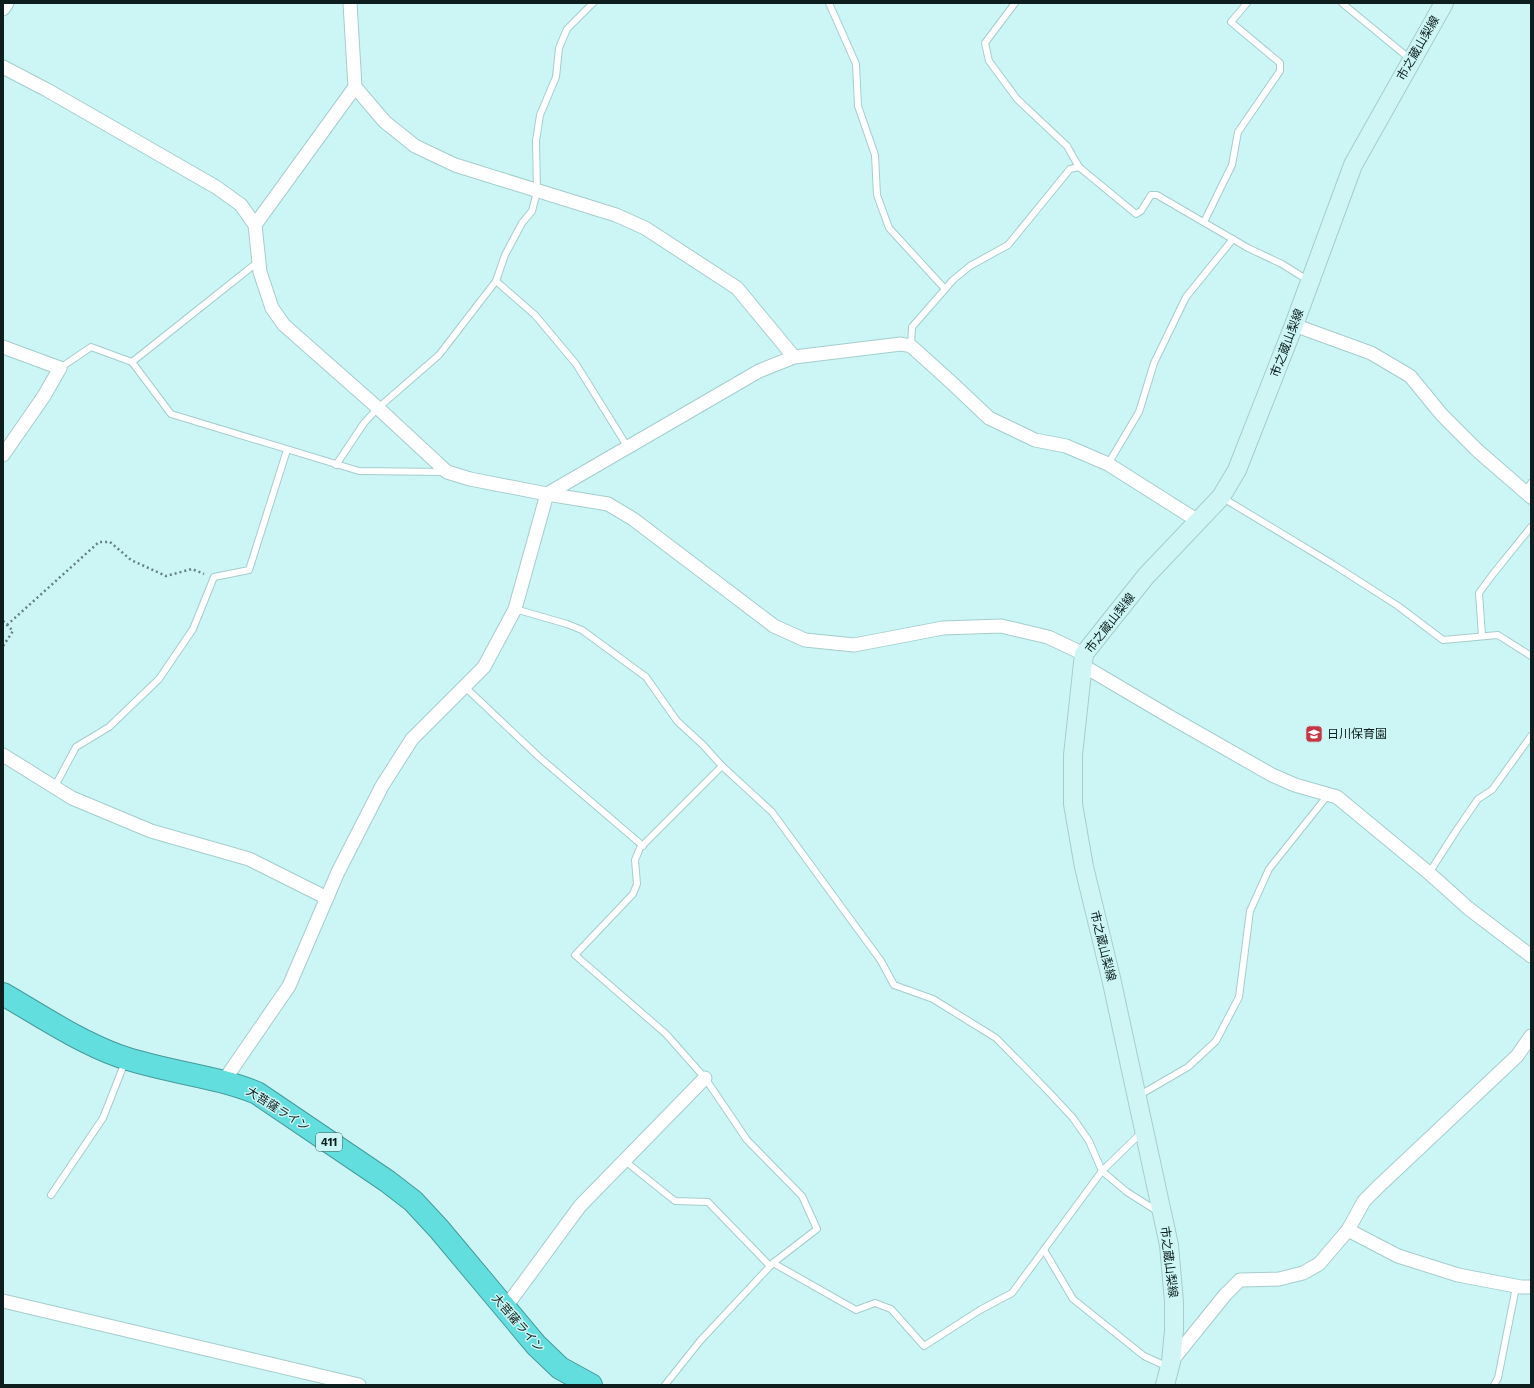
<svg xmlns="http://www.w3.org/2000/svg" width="1534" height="1388" viewBox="0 0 1534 1388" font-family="'Work Sans','Noto Sans JP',sans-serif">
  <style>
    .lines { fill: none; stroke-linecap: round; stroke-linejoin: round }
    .lane-casing { stroke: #a5cdcd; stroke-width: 8 }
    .street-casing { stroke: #a5cdcd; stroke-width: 15 }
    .secondary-casing { stroke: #a5cdcd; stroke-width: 20 }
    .highway-casing { stroke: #459b9b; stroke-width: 24 }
    .path { stroke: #658181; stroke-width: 2.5; stroke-dasharray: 2 3; stroke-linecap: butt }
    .lane { stroke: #fff; stroke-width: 6 }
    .street { stroke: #fff; stroke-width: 13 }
    .secondary { stroke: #d0f5f5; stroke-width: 18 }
    .highway { stroke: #62dede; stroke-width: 22 }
    .labels { text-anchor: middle; stroke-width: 3; stroke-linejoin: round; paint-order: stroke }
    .shield { fill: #ccf6f5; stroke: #475f5e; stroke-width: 1 }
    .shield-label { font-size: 11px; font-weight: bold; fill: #0e1e1e }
    .street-label { font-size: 12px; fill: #0e1e1e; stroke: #ccf6f5 }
    .poi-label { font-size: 12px; fill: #0e1e1e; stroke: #ccf6f5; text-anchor: start }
  </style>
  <rect width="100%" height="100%" fill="#ccf6f5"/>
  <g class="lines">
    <defs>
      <g id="lane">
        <polyline points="829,3 856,64 858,106 875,155 877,195 889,228 945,289"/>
        <polyline points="1015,3 985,43 989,61 1017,99 1067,146 1079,167"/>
        <polyline points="1342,3 1410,59"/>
        <polyline points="1204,222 1232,165 1238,132 1280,71 1280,63 1231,22 1247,3"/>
        <polyline points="496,281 535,315 576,364 627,446"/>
        <polyline points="911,346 912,327 953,280 970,266 1008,245 1070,169 1079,167 1136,214 1141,211 1151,195 1157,195 1248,248 1282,264 1309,281"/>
        <polyline points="132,362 259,261"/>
        <polyline points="60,368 91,347 132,362 171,414 359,471 445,472"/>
        <polyline points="1108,464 1139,412 1154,363 1186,297 1233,239"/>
        <polyline points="336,465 364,423 378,408 439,355 496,281 505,255 522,223 532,211 537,192 536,141 540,115 556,77 559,48 567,29 593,3"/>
        <polyline points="1525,493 1531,483"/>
        <polyline points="1223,498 1334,565 1398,606 1443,640 1498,635 1531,656"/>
        <polyline points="515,609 567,624 582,630 646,677 677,721 703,745 722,766 772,812 881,961 894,985 933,999 996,1038 1047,1090 1073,1118 1089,1141 1102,1171 1127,1192 1157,1211"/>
        <polyline points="1482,636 1479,593 1493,574 1531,527"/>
        <polyline points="465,687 539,757 643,846"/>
        <polyline points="55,786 76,747 109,727 159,679 193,629 214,577 249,570 287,450"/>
        <polyline points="1429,873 1458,828 1478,799 1492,790 1531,736"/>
        <polyline points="1138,1096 1188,1067 1216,1041 1239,997 1250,911 1269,869 1328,795"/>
        <polyline points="625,1161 675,1201 708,1202 770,1266"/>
        <polyline points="51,1195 103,1118 125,1062"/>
        <polyline points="1044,1250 1073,1299 1144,1356 1168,1367"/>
        <polyline points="773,1263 856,1310 875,1303 891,1309 924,1346 980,1310 1012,1293 1102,1171 1142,1132"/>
        <polyline points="665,1385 700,1341 773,1263 817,1229 802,1196 747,1140 705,1078 666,1034 575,955 633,894 637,884 635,860 640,848 722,766"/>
        <polyline points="1494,1385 1498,1378 1516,1287"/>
      </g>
      <g id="street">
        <polyline points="350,3 355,87 385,122 415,146 455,165 616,215 645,228 737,288 794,357"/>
        <polyline points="3,9 7,3"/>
        <polyline points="3,67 47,90 216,187 241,205 255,225 260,272 272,308 284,325 378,408 447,472 470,479 547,494 608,504 633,519 774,626 805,640 854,645 943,628 1001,626 1048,637 1084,654"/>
        <polyline points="255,225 355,87"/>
        <polyline points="1294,325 1371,353 1410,376 1442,415 1478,451 1531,497"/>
        <polyline points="3,347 60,368 44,396 3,455"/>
        <polyline points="1082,665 1172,718 1272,775 1295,785 1337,797 1429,873 1468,908 1531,956"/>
        <polyline points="3,755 72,798 151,831 249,859 327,898"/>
        <polyline points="223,1082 289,986 338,872 382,786 412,739 484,667 515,609 547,494 759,371 794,357 901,344 911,346 952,383 989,418 1035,440 1066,446 1108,464 1198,521"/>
        <polyline points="1348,1230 1398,1256 1458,1275 1521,1287 1531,1287"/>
        <polyline points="3,1301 359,1385"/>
        <polyline points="505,1308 580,1206 705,1078"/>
        <polyline points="1171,1362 1225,1295 1240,1280 1279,1279 1303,1273 1319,1264 1348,1230 1364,1201 1379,1186 1517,1056 1531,1036"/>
      </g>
      <polyline id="secondary" points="1165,1385 1171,1362 1174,1330 1174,1302 1169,1245 1111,978 1084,867 1073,804 1073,755 1084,654 1146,576 1221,497 1237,470 1294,325 1353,165 1444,3"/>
      <path id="highway" d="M3,994C41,1016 78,1041 119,1056C164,1072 213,1075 257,1093L387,1181L413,1201L439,1229L536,1345L560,1368L591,1385"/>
    </defs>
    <use href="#lane" class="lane-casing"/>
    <use href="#street" class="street-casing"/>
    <use href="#secondary" class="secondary-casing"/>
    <use href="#highway" class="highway-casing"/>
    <g class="path">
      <polyline points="3,621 13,631 3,646"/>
      <polyline points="7,625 99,542 110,542 131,560 166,576 192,569 204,574"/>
    </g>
    <use href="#lane" class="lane"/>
    <use href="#street" class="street"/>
    <use href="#secondary" class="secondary"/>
    <use href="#highway" class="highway"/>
  </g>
  <defs>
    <symbol id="school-square" viewBox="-11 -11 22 22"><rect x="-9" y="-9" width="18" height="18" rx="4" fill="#c53542" stroke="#ccf6f5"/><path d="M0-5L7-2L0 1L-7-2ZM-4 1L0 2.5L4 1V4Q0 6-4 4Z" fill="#fff"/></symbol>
  </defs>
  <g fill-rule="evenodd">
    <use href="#school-square" x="1304" y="724" width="20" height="20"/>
  </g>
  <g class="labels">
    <rect class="shield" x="316" y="1133" width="26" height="18" rx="3"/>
    <g class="shield-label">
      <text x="329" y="1146">411</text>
    </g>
    <g class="street-label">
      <text transform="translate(1418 48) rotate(-60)" y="4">市之蔵山梨線</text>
      <text transform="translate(1287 343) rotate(-69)" y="4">市之蔵山梨線</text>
      <text transform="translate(1110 623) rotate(-52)" y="4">市之蔵山梨線</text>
      <text transform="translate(1103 946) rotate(76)" y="4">市之蔵山梨線</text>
      <text transform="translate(278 1109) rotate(32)" y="4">大菩薩ライン</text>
      <text transform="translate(1169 1262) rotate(83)" y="4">市之蔵山梨線</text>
      <text transform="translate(518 1323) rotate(49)" y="4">大菩薩ライン</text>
    </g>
    <g class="poi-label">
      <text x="1327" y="738">日川保育園</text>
    </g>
  </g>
  <rect width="1534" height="1388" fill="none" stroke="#0e1e1e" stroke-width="8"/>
</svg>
